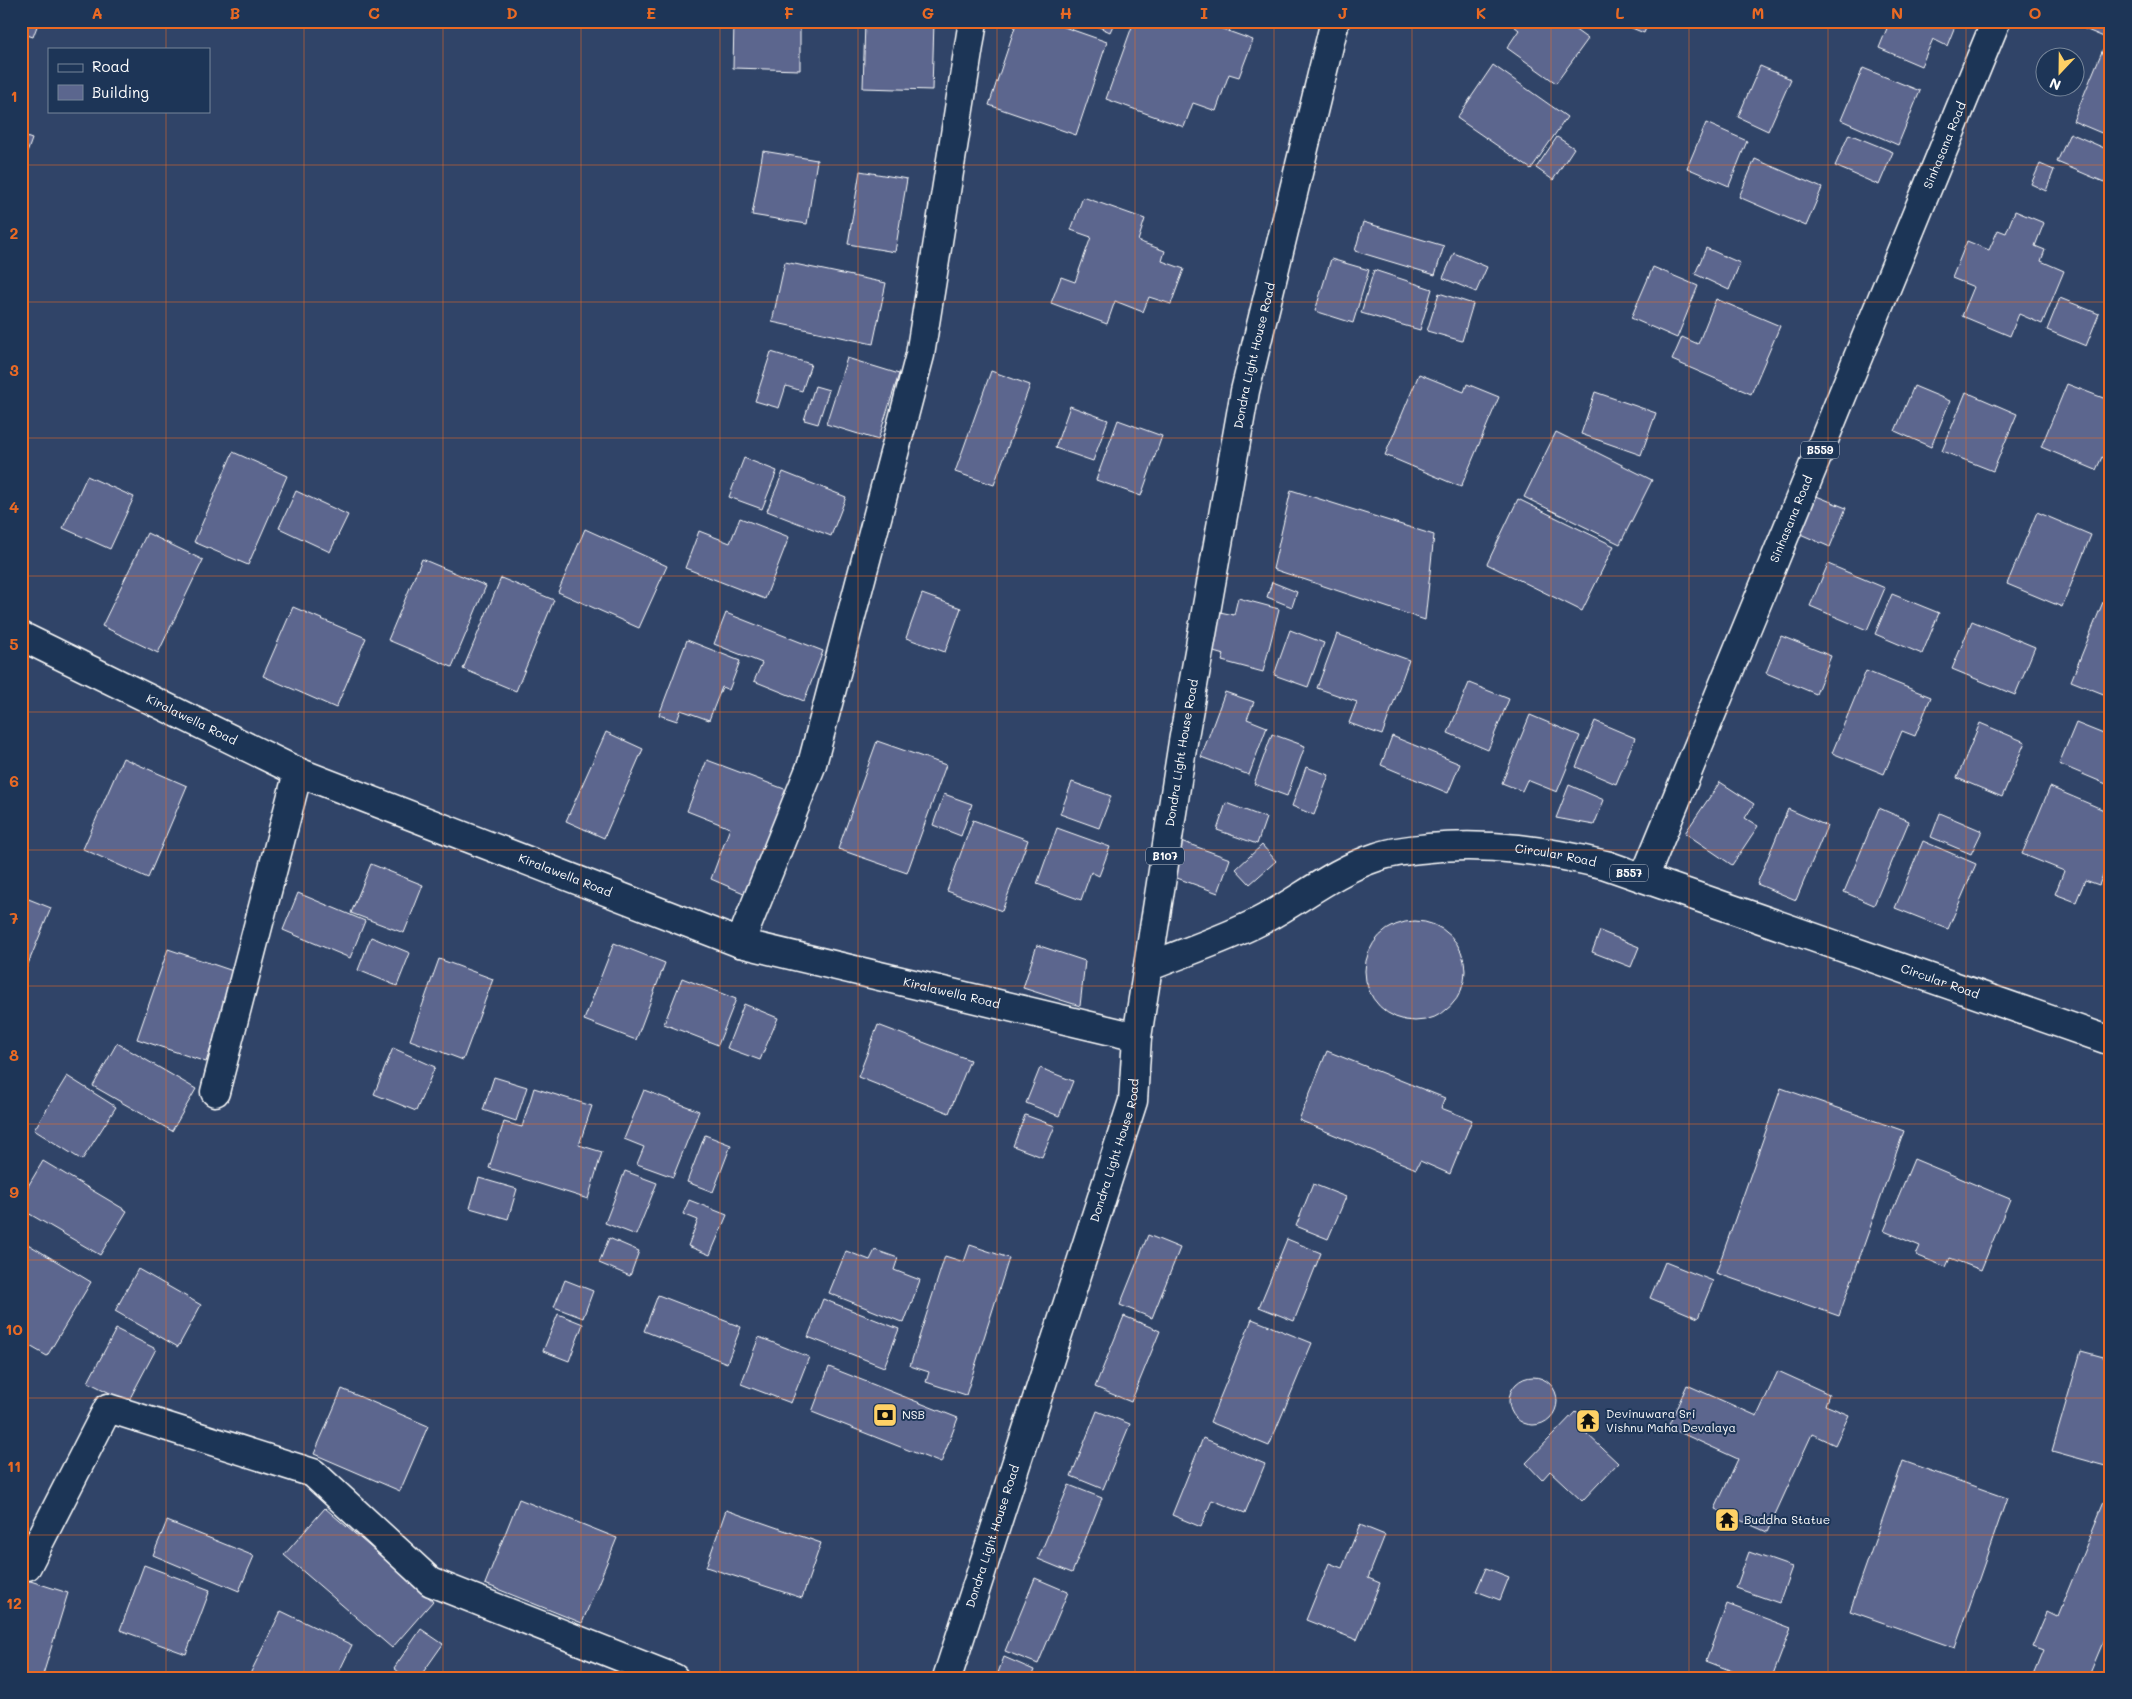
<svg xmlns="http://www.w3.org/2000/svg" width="2132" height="1699" viewBox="0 0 2132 1699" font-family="Mali,sans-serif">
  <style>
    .building { fill: #5b668e; stroke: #fff }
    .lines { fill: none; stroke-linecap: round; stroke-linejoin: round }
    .minor-casing { stroke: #fff; stroke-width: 31 }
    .major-casing { stroke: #fff; stroke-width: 31 }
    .minor { stroke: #1d3557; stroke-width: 28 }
    .major { stroke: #1d3557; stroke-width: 28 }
    .grid { fill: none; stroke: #ea6a24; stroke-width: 1; stroke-opacity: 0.55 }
    .labels { text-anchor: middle; stroke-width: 4; stroke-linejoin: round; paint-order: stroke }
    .shield { fill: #1d3557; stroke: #bbc2cd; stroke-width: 1 }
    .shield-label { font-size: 11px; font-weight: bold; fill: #fff }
    .street-label { font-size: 12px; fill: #fff; stroke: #1d3557 }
    .poi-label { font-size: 12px; fill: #fff; stroke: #1d3557; text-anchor: start }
    .neatline { fill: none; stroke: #ea6a24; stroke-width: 2 }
    .grid-label { font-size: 16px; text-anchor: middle; font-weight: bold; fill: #ea6a24 }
  </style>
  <rect width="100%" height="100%" fill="#304468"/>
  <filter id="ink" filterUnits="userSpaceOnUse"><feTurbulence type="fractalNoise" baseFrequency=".02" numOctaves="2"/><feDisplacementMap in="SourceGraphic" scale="10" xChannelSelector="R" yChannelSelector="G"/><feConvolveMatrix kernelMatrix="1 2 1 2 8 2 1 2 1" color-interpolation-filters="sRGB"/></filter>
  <g filter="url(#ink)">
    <g class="building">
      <polygon points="21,21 39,21 33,37 21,33"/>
      <polygon points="734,21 800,21 800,70 733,68"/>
      <polygon points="865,21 934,21 932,90 863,88"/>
      <polygon points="1017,21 1047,21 1107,42 1076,135 989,105"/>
      <polygon points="1086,21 1115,21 1110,32"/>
      <polygon points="1134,21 1146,21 1163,27 1165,21 1200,21 1253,40 1239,77 1229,74 1216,111 1193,103 1184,127 1106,99"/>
      <polygon points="1511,21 1563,21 1588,39 1556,83 1507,48 1519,30 1510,23"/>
      <polygon points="1615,21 1649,21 1644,33"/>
      <polygon points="1890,21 1957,21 1947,46 1933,39 1921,66 1879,48"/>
      <polygon points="2066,21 2111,21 2111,26 2106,38"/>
      <polygon points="2103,49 2111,52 2111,137 2073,121"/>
      <polygon points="1493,65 1567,117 1531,169 1457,118"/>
      <polygon points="1760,66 1791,79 1768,131 1738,117"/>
      <polygon points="1863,68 1920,91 1898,145 1841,120"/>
      <polygon points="1706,123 1747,141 1729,186 1687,168"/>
      <polygon points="2070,133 2111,151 2111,185 2057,162"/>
      <polygon points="1849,134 1893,152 1879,185 1835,166"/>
      <polygon points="21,135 32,139 21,170"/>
      <polygon points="1557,137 1574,148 1553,180 1536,168"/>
      <polygon points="763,151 817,160 807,224 752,215"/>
      <polygon points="1755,159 1822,188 1806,226 1739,197"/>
      <polygon points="2040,164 2054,170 2046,191 2031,184"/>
      <polygon points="860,171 907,179 895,252 848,244"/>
      <polygon points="1083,197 1145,219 1138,241 1165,251 1162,261 1184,269 1171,304 1149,297 1143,312 1115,301 1107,324 1051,303 1061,277 1075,282 1091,237 1071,230"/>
      <polygon points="2015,211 2044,223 2035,246 2045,250 2041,261 2064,271 2042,324 2019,314 2010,336 1962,316 1974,287 1952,278 1967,241 1989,250 1998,230 2006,233"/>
      <polygon points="1363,222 1444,246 1435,275 1355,251"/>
      <polygon points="1706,248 1740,263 1729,290 1695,274"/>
      <polygon points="1454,253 1487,267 1476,292 1443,278"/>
      <polygon points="1331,259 1369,270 1353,323 1315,311"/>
      <polygon points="785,262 886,283 873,344 772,322"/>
      <polygon points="1653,267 1698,286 1677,338 1631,318"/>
      <polygon points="1374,270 1432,289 1420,330 1361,313"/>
      <polygon points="1439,293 1473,304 1462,341 1427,331"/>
      <polygon points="2060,298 2099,314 2086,346 2047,330"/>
      <polygon points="1716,299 1780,326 1751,394 1672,360 1682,337 1698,344"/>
      <polygon points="771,352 811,364 802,391 786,386 779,408 755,401"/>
      <polygon points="847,358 899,374 878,440 826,424"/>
      <polygon points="991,371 1030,385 994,485 955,472"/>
      <polygon points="1419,374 1464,392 1467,384 1499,397 1461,487 1385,455"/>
      <polygon points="2067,384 2111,401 2111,461 2102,457 2096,470 2041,447"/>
      <polygon points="815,386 829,390 818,424 804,420"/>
      <polygon points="1914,386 1950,401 1931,447 1895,431"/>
      <polygon points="1595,392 1656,413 1641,455 1581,434"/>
      <polygon points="1966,392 2017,414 1993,471 1942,451"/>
      <polygon points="1070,406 1108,420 1093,461 1055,448"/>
      <polygon points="1118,420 1162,436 1141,496 1096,480"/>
      <polygon points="1556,432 1652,480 1620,544 1524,497"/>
      <polygon points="233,452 287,476 248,565 194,542"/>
      <polygon points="744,458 777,471 762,509 729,497"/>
      <polygon points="783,472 846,497 831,536 767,511"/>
      <polygon points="87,476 134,497 110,549 63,528"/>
      <polygon points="1291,490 1434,535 1425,620 1273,569"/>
      <polygon points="296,491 348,515 330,552 279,528"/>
      <polygon points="1814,495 1846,508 1830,547 1798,533"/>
      <polygon points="1518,499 1614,546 1582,611 1487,564"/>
      <polygon points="2037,512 2091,535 2062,607 2007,584"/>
      <polygon points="740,518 789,537 765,599 685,568 699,531 730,543"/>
      <polygon points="585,529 667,566 639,628 558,592"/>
      <polygon points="147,533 203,560 158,653 102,626"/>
      <polygon points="422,559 486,586 452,667 388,640"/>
      <polygon points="1828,564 1885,588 1867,630 1810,606"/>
      <polygon points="501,578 554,600 516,691 463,669"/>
      <polygon points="1272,582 1297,592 1292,607 1267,597"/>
      <polygon points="922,594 961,608 945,652 906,638"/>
      <polygon points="1892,594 1939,613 1922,654 1875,634"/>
      <polygon points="1238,598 1279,609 1263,672 1222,661 1224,655 1210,651 1220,612 1234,615"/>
      <polygon points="2103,602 2111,605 2111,697 2071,681"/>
      <polygon points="293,607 366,638 336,708 263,676"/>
      <polygon points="726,613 823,651 804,701 754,681 762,663 714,644"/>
      <polygon points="1972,621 2035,647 2015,695 1952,669"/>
      <polygon points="1290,630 1324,643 1308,687 1274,675"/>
      <polygon points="1337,634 1409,660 1382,735 1349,723 1357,702 1317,688"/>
      <polygon points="1781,636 1831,656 1816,694 1766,673"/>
      <polygon points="687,640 740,661 729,690 722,687 709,720 681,710 677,721 659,715"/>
      <polygon points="1866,671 1931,697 1915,736 1902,731 1884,774 1832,753"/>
      <polygon points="1469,683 1509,699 1488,750 1448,733"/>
      <polygon points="1225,692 1254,702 1247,719 1267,727 1249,775 1201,757"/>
      <polygon points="1530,715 1580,736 1557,792 1527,780 1522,791 1502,783"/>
      <polygon points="1595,721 1635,738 1616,784 1576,767"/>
      <polygon points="1980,723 2025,742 2002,797 1957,778"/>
      <polygon points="2076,723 2111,737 2111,786 2059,764"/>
      <polygon points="606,732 643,749 604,838 566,821"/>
      <polygon points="1272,734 1305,746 1287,796 1254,784"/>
      <polygon points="1392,736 1460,764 1448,793 1381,765"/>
      <polygon points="877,741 946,765 907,873 838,849"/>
      <polygon points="123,758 187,786 148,878 83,849"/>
      <polygon points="707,760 787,790 746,894 711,879 730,828 687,811"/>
      <polygon points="1306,767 1329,775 1314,815 1292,806"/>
      <polygon points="1072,782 1111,796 1099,828 1060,814"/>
      <polygon points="1720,782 1754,804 1745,818 1758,826 1732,865 1685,833"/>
      <polygon points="1569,785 1604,800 1594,825 1556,818"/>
      <polygon points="2050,787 2111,813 2111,861 2109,860 2099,885 2085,880 2076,902 2055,894 2064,871 2022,854"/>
      <polygon points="944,794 972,804 961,836 933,825"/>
      <polygon points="1226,803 1266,818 1257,844 1217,830"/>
      <polygon points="1879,808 1909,821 1874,905 1844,892"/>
      <polygon points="1788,809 1827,826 1796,900 1757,884"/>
      <polygon points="1940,813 1982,831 1971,854 1931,837"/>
      <polygon points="973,820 1028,840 1002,911 947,891"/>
      <polygon points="1057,828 1110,847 1099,876 1091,872 1081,900 1037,884"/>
      <polygon points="1178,840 1230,859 1218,893 1166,874"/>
      <polygon points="1923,841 1976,864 1948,929 1895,908"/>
      <polygon points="1262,845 1276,861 1250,884 1236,869"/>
      <polygon points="371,864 423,885 404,933 351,913"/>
      <polygon points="298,893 365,921 350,958 283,930"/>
      <polygon points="21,896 51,908 21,981"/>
      <circle cx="1415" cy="971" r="50"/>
      <polygon points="1600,931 1639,947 1631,967 1592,952"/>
      <polygon points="371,937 410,953 397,986 358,970"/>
      <polygon points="614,943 665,963 636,1040 584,1020"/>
      <polygon points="1037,945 1085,961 1080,1006 1023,988"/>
      <polygon points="168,949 236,972 206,1062 137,1039"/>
      <polygon points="439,959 493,979 463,1060 410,1040"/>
      <polygon points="682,978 736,999 718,1045 664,1024"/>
      <polygon points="744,1004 778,1018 760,1060 727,1048"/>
      <polygon points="878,1025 970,1060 949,1113 858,1077"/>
      <polygon points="117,1043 196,1089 172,1131 93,1086"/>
      <polygon points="393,1048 435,1067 416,1111 374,1094"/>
      <polygon points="1327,1051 1445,1098 1441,1108 1472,1120 1450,1174 1420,1161 1416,1169 1299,1120"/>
      <polygon points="1040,1068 1073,1081 1059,1116 1026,1103"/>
      <polygon points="67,1076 116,1107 82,1160 34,1130"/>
      <polygon points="494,1077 527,1087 516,1121 483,1110"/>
      <polygon points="534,1088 592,1106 579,1145 602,1152 588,1199 489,1168 504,1122 522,1127"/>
      <polygon points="1781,1088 1904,1131 1839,1316 1716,1273"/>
      <polygon points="644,1090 699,1111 673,1177 637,1164 644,1147 624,1139"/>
      <polygon points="1025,1115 1055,1126 1042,1157 1013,1146"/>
      <polygon points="705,1135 731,1145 713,1192 687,1182"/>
      <polygon points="1914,1159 2010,1199 1981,1270 1950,1258 1946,1267 1916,1255 1920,1246 1884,1231"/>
      <polygon points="43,1161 127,1211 100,1255 21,1209 21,1198"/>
      <polygon points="625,1171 657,1183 636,1235 605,1223"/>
      <polygon points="479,1178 517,1189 508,1219 470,1208"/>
      <polygon points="1313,1184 1346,1197 1328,1239 1296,1226"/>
      <polygon points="689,1200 727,1215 710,1255 688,1246 698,1220 683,1214"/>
      <polygon points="1148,1235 1180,1248 1152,1318 1120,1305"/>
      <polygon points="609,1238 639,1251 630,1276 599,1263"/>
      <polygon points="1287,1239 1321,1253 1294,1321 1259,1307"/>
      <polygon points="21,1240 91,1282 47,1356 21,1341"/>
      <polygon points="970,1245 1009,1258 966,1395 926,1382 929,1372 910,1366 945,1256 964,1262"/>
      <polygon points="875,1250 898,1258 894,1270 920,1280 904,1323 829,1293 846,1251 870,1260"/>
      <polygon points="1665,1262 1713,1281 1698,1318 1650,1298"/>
      <polygon points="138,1269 201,1305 178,1347 115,1311"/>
      <polygon points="565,1280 593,1291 583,1318 554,1307"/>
      <polygon points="658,1295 741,1327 727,1363 644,1331"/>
      <polygon points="823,1299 899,1329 884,1367 808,1337"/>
      <polygon points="558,1314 583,1324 569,1361 543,1351"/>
      <polygon points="1124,1316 1160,1331 1131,1402 1095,1387"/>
      <polygon points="1252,1319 1312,1343 1269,1446 1210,1422"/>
      <polygon points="116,1329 156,1349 128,1402 88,1382"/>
      <polygon points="759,1337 809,1357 791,1403 741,1384"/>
      <polygon points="2081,1351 2111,1359 2110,1467 2052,1451"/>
      <polygon points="829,1367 958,1418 941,1463 812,1412"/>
      <polygon points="1778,1371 1829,1394 1825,1405 1849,1415 1835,1445 1812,1434 1767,1532 1715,1509 1738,1459 1668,1427 1687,1385 1757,1416"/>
      <circle cx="1533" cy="1401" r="24"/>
      <polygon points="342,1389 428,1426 400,1491 314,1454"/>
      <polygon points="1097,1411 1130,1424 1103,1489 1071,1476"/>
      <polygon points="1576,1411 1593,1426 1586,1433 1618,1463 1582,1501 1550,1471 1542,1480 1526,1463"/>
      <polygon points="1203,1438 1265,1464 1245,1513 1212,1500 1201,1527 1172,1515"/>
      <polygon points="1903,1461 2007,1498 1955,1648 1850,1611"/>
      <polygon points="1069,1485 1102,1498 1072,1573 1038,1559"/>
      <polygon points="519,1499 617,1538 582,1623 485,1584"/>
      <polygon points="2104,1502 2111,1504 2111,1623 2088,1678 2032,1678 2043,1651 2032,1647 2047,1612 2057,1617"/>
      <polygon points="325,1508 433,1601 392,1648 284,1555"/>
      <polygon points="726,1510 821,1543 802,1598 706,1567"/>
      <polygon points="167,1521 254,1556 239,1591 153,1555"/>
      <polygon points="1360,1525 1385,1535 1368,1578 1380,1583 1357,1640 1306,1620 1329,1563 1342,1568"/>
      <polygon points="1749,1552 1792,1567 1779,1603 1736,1588"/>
      <polygon points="144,1565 210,1590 186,1654 120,1630"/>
      <polygon points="1486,1568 1509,1577 1500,1600 1476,1591"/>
      <polygon points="21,1578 68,1593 42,1678 21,1678"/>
      <polygon points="1035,1578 1068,1592 1038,1664 1005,1651"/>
      <polygon points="1727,1604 1791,1628 1772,1678 1750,1678 1706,1661"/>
      <polygon points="281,1611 352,1645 336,1678 248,1678"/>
      <polygon points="421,1629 443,1644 419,1678 406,1678 394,1668"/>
      <polygon points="1004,1657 1034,1670 1031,1678 996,1678"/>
    </g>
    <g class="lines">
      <defs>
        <g id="minor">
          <path id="s1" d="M21,636L298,772L740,943L1137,1037"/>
          <polyline points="740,943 812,764 920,355 973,21"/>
          <polyline points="215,1092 298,772"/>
          <polyline points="21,1564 27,1566 108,1408 313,1473 431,1582 674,1678"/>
        </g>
        <g id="major">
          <path id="s2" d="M1644,878L1996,21"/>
          <path id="s3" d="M1148,967C1185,952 1225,939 1260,921C1300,900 1334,871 1377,857C1393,851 1412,850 1429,848C1490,842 1547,851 1606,865L2111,1041"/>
          <path id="s4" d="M947,1678L1133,1101L1137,1037L1183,742L1245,391L1335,21"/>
        </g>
      </defs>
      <use href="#minor" class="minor-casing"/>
      <use href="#major" class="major-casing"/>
      <use href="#minor" class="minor"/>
      <use href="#major" class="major"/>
    </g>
  </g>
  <path class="grid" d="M166,21V49M304,21V1678M443,21V1678M581,21V1678M720,21V1678M858,21V1678M997,21V1678M1135,21V1678M1274,21V1678M1412,21V1678M1551,21V1678M1689,21V1678M1828,21V1678M1966,21V1678M166,111V1678M21,165H2111M21,302H2111M21,438H2111M21,576H2111M21,712H2111M21,850H2111M21,986H2111M21,1124H2111M21,1260H2111M21,1398H2111M21,1535H2111"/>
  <defs>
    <symbol id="bank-square" viewBox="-11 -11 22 22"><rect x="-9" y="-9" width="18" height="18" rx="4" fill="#ffd166" stroke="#1d3557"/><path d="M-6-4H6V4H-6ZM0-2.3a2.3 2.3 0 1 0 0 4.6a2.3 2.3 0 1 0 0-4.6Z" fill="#111"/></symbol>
    <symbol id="temple-square" viewBox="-11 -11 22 22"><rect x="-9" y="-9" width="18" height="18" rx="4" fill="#ffd166" stroke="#1d3557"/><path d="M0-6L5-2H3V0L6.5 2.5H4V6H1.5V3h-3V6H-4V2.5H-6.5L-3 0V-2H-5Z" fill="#111"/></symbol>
  </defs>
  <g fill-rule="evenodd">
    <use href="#bank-square" x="871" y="1401" width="28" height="28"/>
    <use href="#temple-square" x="1574" y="1407" width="28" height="28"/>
    <use href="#temple-square" x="1713" y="1506" width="28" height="28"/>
  </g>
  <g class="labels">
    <g class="shield">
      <rect x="1801" y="441.5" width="38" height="17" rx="4"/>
      <rect x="1146" y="847.5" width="38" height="17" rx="4"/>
      <rect x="1610" y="864.5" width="38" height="17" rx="4"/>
    </g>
    <g class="shield-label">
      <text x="1820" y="454">B559</text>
      <text x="1165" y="860">B107</text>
      <text x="1629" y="877">B557</text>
    </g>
    <g class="street-label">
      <text dy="4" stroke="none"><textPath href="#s2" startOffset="792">Sinhasana Road</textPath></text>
      <text dy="4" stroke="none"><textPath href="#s4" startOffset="1362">Dondra Light House Road</textPath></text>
      <text dy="4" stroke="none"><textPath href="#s2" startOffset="388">Sinhasana Road</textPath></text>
      <text dy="4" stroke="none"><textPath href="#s1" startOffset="190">Kiralawella Road</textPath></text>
      <text dy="4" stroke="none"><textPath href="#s4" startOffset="958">Dondra Light House Road</textPath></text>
      <text dy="4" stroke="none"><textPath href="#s3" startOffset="435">Circular Road</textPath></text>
      <text dy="4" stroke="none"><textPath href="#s1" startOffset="595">Kiralawella Road</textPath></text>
      <text dy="4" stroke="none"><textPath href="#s3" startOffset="840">Circular Road</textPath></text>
      <text dy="4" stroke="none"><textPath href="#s1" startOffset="1000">Kiralawella Road</textPath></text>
      <text dy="4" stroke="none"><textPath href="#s4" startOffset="554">Dondra Light House Road</textPath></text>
      <text dy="4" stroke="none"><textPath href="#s4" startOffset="149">Dondra Light House Road</textPath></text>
    </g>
    <g class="poi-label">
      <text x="1606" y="1418">Devinuwara Sri<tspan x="1606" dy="14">Vishnu Maha Devalaya</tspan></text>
      <text x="902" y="1419">NSB</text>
      <text x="1744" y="1524">Buddha Statue</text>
    </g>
  </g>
  <rect width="2132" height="1699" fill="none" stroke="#1d3557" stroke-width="55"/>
  <rect x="48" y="48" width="162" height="65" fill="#1d3557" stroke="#77869a"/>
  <rect x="58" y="64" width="25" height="8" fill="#1d3557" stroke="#77869a"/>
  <text x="92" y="72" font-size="15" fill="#ffffff">Road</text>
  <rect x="58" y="85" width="25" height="15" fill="#5b668e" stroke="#77869a"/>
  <text x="92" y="98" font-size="15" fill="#ffffff">Building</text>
  <g transform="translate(2060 72) rotate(202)"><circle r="24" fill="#1d3557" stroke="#77869a"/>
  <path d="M0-4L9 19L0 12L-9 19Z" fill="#ffd166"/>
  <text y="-8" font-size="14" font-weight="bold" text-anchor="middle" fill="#ffffff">N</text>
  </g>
  <rect x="28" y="28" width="2076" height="1644" class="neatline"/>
  <g class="grid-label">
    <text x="97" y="19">A</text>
    <text x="235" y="19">B</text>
    <text x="374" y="19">C</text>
    <text x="512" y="19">D</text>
    <text x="651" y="19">E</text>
    <text x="789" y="19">F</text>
    <text x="928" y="19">G</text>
    <text x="1066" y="19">H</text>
    <text x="1204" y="19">I</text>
    <text x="1343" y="19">J</text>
    <text x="1481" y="19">K</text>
    <text x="1620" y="19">L</text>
    <text x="1758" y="19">M</text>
    <text x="1897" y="19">N</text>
    <text x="2035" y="19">O</text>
    <text x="14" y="102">1</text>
    <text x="14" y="239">2</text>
    <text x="14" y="376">3</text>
    <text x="14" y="513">4</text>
    <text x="14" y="650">5</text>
    <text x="14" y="787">6</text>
    <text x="14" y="924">7</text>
    <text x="14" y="1061">8</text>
    <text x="14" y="1198">9</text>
    <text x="14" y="1335">10</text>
    <text x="14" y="1472">11</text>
    <text x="14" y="1609">12</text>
  </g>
</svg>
